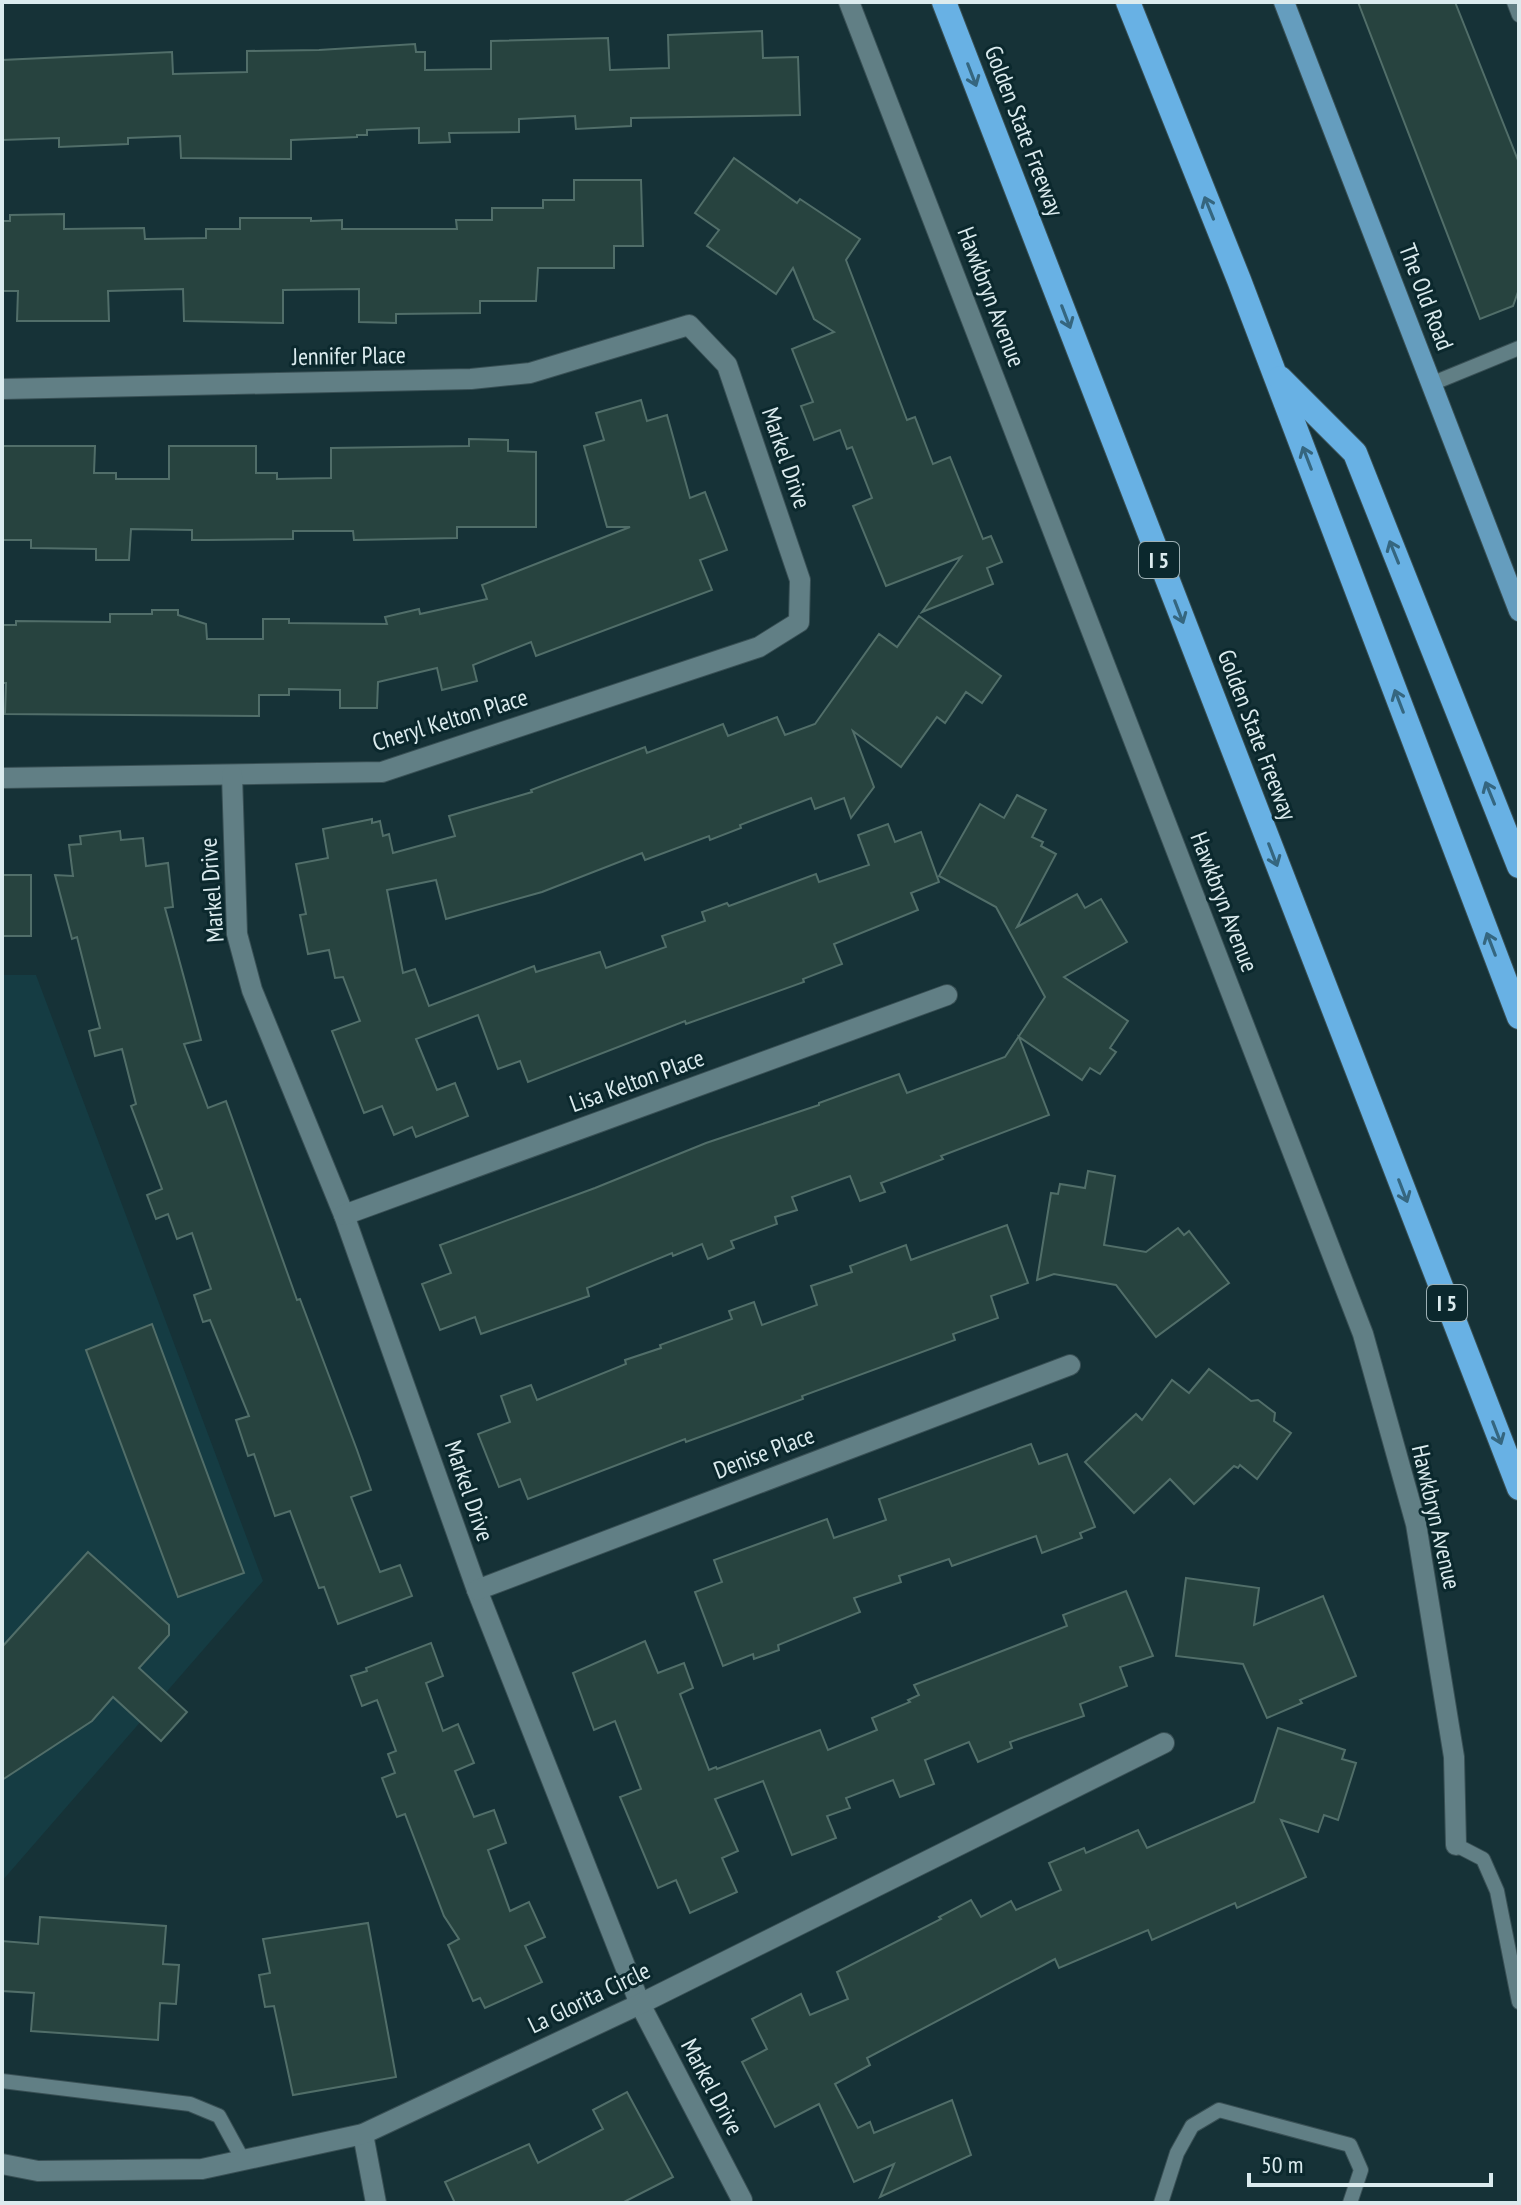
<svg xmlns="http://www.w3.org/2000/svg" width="1521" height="2205" viewBox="0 0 1521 2205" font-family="'PT Sans Narrow',sans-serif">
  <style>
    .built { fill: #153c43 }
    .building { fill: #27433f; stroke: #516e69; stroke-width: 2 }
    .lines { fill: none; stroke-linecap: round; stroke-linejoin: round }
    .lane-casing { stroke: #395055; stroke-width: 16 }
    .street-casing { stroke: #395055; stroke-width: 22 }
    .primary-casing { stroke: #395055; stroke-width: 22 }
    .highway-casing { stroke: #395055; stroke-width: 26 }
    .lane { stroke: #617f85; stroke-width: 14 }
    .street { stroke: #617f85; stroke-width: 20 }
    .primary { stroke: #659dbe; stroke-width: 20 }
    .highway { stroke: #68b1e4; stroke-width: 24 }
    .oneway { stroke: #35667f }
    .labels { text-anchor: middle; stroke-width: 6; stroke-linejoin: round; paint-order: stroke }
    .shield { fill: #0b282d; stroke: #9db0b4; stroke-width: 2 }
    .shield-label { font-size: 22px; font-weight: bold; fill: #dbebee }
    .street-label { font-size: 24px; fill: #dbebee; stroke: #0b282d }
  </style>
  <rect width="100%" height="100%" fill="#163237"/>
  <polygon class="built" points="2,975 36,975 263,1581 2,1881"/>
  <g class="building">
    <polygon points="1358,2 1455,2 1519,163 1519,289 1513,306 1480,319"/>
    <polygon points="762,31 763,58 798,57 800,115 631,118 631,126 576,129 575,116 519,119 519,132 449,133 450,142 419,143 419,128 367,130 367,135 357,135 357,137 291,140 291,159 181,158 180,136 128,138 128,144 59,147 59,138 2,140 2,60 172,52 173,74 247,72 247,51 319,50 415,44 416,52 425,52 425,70 491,69 491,41 608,38 610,70 669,68 668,35"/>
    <polygon points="734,158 797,203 800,199 860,239 846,260 907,420 915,417 933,464 950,457 983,539 991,536 1002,562 987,568 993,584 922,612 961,557 886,586 853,506 872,498 852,447 847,449 840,430 814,440 801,406 813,402 792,349 834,332 814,319 793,268 776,294 707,246 719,230 695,213"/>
    <polygon points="574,180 641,180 643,246 614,246 614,268 538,268 536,301 480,301 480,313 396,314 396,323 359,322 359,289 283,290 283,323 184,321 183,289 108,291 109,321 17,321 18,291 2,291 2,221 10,221 10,215 64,214 64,229 144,228 145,239 206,238 206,229 240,229 240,218 311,218 311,221 342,220 342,229 457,229 456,220 492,220 492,208 543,208 543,200 574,200"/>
    <polygon points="641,400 647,421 667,415 690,498 705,492 727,550 700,560 712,590 536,656 531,642 473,665 477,681 442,690 437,668 378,682 377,708 340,708 340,690 289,689 289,695 259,695 259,716 5,714 6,683 2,683 2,625 16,625 16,621 110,622 110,614 152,614 152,610 178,610 178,615 206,624 207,639 263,639 263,619 289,619 289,623 387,624 385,617 419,609 420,614 487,599 482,585 630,527 607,527 584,446 604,440 596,413"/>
    <polygon points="469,439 508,440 508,451 536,452 536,527 457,527 457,538 354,540 353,531 293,531 293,539 207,540 192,540 192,530 131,529 129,560 96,560 96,549 31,548 31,540 2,540 2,446 95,446 94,473 116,473 116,479 169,479 169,446 256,446 256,473 277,473 277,479 331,478 331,448 469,446"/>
    <polygon points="919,616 1001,676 982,703 966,692 945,723 937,717 901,767 853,731 874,787 851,818 844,798 815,809 811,798 740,825 741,828 710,840 709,836 645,860 642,853 542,892 446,919 436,880 387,890 403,973 415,969 429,1006 534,966 536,972 600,952 606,968 666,947 662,936 705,921 702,912 727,903 729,906 816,874 819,882 869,865 858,835 888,824 895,842 921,832 939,882 911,893 918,910 834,944 842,964 803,979 804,982 686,1024 685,1021 528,1082 520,1061 498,1069 478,1015 416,1039 437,1090 455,1083 468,1116 416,1137 412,1127 394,1135 382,1106 364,1113 332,1031 360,1021 343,977 335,978 329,950 308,954 300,915 306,914 296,864 328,858 323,829 372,819 372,823 380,821 383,836 389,834 393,853 455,836 449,816 532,792 531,790 645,747 647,753 723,724 728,736 777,717 785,735 815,724 879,634 897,647"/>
    <polygon points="1017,795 1046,810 1032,837 1043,842 1041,846 1056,854 1017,927 1077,894 1085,908 1101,899 1127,942 1064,977 1128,1021 1110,1048 1116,1052 1100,1074 1090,1068 1082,1080 1019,1037 1049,1115 941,1156 943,1159 881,1183 885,1192 860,1201 850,1176 792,1197 797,1210 775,1217 777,1224 731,1241 734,1248 708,1259 702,1244 673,1256 672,1253 587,1288 589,1296 481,1334 475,1317 440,1330 422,1284 451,1273 440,1245 595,1188 706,1143 819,1105 819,1103 899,1074 907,1093 1005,1057 1045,997 996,907 939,876 980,804 1004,818"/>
    <polygon points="120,831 121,840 143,838 146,866 168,863 173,907 165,908 201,1040 184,1044 208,1108 226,1101 297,1300 300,1299 357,1450 371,1490 351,1497 380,1572 400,1565 412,1596 338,1624 324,1587 319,1588 290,1511 275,1516 254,1454 248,1456 236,1420 249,1416 210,1320 203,1322 194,1295 211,1289 192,1233 177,1239 168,1214 156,1219 147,1195 162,1189 131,1106 136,1104 122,1049 95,1056 89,1031 100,1028 77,937 72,939 55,875 73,876 69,845 81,844 80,836"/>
    <rect x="2" y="875" width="29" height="61"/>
    <polygon points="1088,1171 1115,1176 1104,1245 1146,1252 1178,1228 1184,1235 1189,1231 1229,1283 1156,1337 1116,1285 1054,1274 1037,1280 1051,1193 1058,1194 1060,1184 1085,1188"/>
    <polygon points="1007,1225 1028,1283 991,1296 998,1318 953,1334 955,1340 802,1396 803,1399 727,1427 686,1442 685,1439 528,1499 520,1479 499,1487 478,1434 510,1422 501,1396 531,1385 537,1400 626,1364 625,1360 661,1348 660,1345 732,1319 729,1311 754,1302 762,1325 817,1305 811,1286 852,1272 850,1266 906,1245 911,1260"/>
    <polygon points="152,1324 244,1573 178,1597 86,1350"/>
    <polygon points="1209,1369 1251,1401 1258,1400 1275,1413 1274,1421 1291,1433 1257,1479 1240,1465 1238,1468 1234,1466 1194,1504 1170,1479 1134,1513 1085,1462 1136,1414 1142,1420 1172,1380 1189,1393"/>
    <polygon points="1031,1444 1039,1464 1067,1454 1095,1527 1080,1533 1082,1538 1042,1553 1036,1536 952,1566 949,1559 899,1576 901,1582 854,1598 860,1612 778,1645 779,1650 754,1659 753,1654 723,1666 695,1592 722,1582 714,1560 827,1519 834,1538 886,1520 879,1499"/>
    <polygon points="88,1552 169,1625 169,1635 139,1668 187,1712 161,1741 113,1697 92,1721 2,1780 2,1647"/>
    <polygon points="1186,1578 1259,1588 1254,1625 1323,1596 1356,1676 1300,1700 1302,1703 1267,1718 1243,1664 1176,1656"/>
    <polygon points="1126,1591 1153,1656 1120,1667 1127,1686 1080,1704 1084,1716 1010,1742 1012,1748 978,1762 969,1742 925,1760 934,1784 900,1797 893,1780 846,1798 850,1808 827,1816 836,1838 792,1855 763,1781 715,1799 738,1851 722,1858 737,1892 690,1913 676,1880 658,1888 620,1797 641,1789 615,1721 594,1730 573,1673 645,1641 658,1673 684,1663 693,1688 680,1694 709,1770 716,1767 717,1769 820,1730 828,1750 877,1730 872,1718 910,1702 908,1700 919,1695 914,1685 1067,1626 1063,1615"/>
    <polygon points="431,1643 443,1676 426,1683 443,1731 458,1724 474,1763 455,1771 474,1817 494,1810 506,1843 488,1850 510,1911 529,1902 545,1937 525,1946 542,1982 485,2008 480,1998 473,2001 448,1945 459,1939 444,1916 405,1814 397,1817 382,1778 395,1773 388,1754 396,1751 377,1700 362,1706 351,1676 367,1671 366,1668"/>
    <polygon points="1278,1728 1345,1750 1342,1759 1356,1763 1338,1820 1324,1815 1318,1832 1281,1820 1306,1877 1237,1908 1235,1903 1152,1940 1148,1930 1059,1968 1055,1959 867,2058 870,2065 835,2084 858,2128 870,2122 874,2133 952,2100 971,2155 880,2197 894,2164 854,2182 819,2104 775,2127 742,2062 767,2049 752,2019 801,1994 810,2015 848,1999 837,1972 941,1919 939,1917 971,1900 981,1917 1011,1901 1016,1910 1061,1890 1049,1863 1084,1848 1086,1853 1138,1830 1147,1848 1254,1802"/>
    <polygon points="40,1917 166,1926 163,1964 179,1965 176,2004 160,2003 158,2040 31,2031 34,1993 2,1991 2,1941 38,1944"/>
    <polygon points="368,1923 396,2077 293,2095 274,2006 265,2007 259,1975 270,1973 263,1939"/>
    <polygon points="627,2092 673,2177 622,2203 455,2203 445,2182 529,2144 538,2163 603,2129 593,2110"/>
  </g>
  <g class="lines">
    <defs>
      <g id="lane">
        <polyline points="1514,2 1519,15"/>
        <polyline points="1431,384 1519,348"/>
        <polyline points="1456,1845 1483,1859 1497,1891 1519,2002"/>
        <polyline points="2,2081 190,2104 219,2116 243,2160"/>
        <polyline points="1161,2203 1177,2153 1192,2126 1219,2110 1350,2145 1361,2170 1350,2203"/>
      </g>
      <g id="street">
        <polyline points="849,2 1363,1334 1416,1524 1454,1757 1456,1845"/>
        <polyline points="2,389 471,379 530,373 689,325 727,365 800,580 799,622 759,647 382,772 2,778"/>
        <polyline points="232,775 237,934 252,990 344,1215 477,1590 640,2004 742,2200"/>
        <polyline points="344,1215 947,995"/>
        <polyline points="477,1590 1070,1365"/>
        <polyline points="363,2134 376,2203"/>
        <polyline points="2,2164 38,2171 202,2169 363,2134 640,2004 1164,1743"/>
      </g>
      <polyline id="primary" points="1284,2 1519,611"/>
      <g id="highway">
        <polyline points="944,2 1519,1488"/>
        <polyline points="1128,2 1239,280 1519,1017"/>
        <polyline points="1280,378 1355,453 1519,866"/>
      </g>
    </defs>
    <use href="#lane" class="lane-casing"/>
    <use href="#street" class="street-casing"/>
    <use href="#primary" class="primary-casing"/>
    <use href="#highway" class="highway-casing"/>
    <use href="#lane" class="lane"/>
    <use href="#street" class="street"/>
    <use href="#primary" class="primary"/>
    <use href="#highway" class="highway"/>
  </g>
  <defs><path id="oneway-shaft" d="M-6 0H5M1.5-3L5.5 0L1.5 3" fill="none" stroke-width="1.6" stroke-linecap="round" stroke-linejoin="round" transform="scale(2)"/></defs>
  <g class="oneway">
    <use href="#oneway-shaft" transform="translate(972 75) rotate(69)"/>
    <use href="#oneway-shaft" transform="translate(1209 208) rotate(-112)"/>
    <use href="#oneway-shaft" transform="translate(1066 317) rotate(69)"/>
    <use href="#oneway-shaft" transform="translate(1307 458) rotate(-111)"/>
    <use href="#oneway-shaft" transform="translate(1394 552) rotate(-112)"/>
    <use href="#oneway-shaft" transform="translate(1179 612) rotate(69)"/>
    <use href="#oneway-shaft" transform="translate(1399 701) rotate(-111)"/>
    <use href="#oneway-shaft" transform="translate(1490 793) rotate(-112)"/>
    <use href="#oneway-shaft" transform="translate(1273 855) rotate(69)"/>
    <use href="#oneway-shaft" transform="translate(1491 944) rotate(-111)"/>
    <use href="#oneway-shaft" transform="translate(1403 1191) rotate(69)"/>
    <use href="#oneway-shaft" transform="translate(1497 1433) rotate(69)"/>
  </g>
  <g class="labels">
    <g class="shield">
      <rect x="1139" y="542" width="40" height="36" rx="6"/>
      <rect x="1427" y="1285" width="40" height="36" rx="6"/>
    </g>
    <g class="shield-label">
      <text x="1159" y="568">I 5</text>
      <text x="1447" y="1311">I 5</text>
    </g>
    <g class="street-label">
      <text transform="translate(1024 131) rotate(69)" y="8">Golden State Freeway</text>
      <text transform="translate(991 297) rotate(69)" y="8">Hawkbryn Avenue</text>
      <text transform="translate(1426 297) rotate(69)" y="8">The Old Road</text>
      <text transform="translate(349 356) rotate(-1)" y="8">Jennifer Place</text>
      <text transform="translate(786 458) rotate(71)" y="8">Markel Drive</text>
      <text transform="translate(450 720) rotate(-17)" y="8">Cheryl Kelton Place</text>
      <text transform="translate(1257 735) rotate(69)" y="8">Golden State Freeway</text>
      <text transform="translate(212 890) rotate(-94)" y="8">Markel Drive</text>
      <text transform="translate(1224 902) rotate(69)" y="8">Hawkbryn Avenue</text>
      <text transform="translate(637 1081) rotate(-20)" y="8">Lisa Kelton Place</text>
      <text transform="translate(764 1453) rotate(-21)" y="8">Denise Place</text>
      <text transform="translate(469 1491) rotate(71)" y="8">Markel Drive</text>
      <text transform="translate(1436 1517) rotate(77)" y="8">Hawkbryn Avenue</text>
      <text transform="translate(589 1998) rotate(-26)" y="8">La Glorita Circle</text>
      <text transform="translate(712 2087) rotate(62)" y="8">Markel Drive</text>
    </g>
  </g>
  <rect width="1521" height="2205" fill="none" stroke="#dbebee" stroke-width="8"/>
  <path d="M1249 2173v12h242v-12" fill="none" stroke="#dbebee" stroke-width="4"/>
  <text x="1261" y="2173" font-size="24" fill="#dbebee" stroke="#0b282d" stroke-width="6" paint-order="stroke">50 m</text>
</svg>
